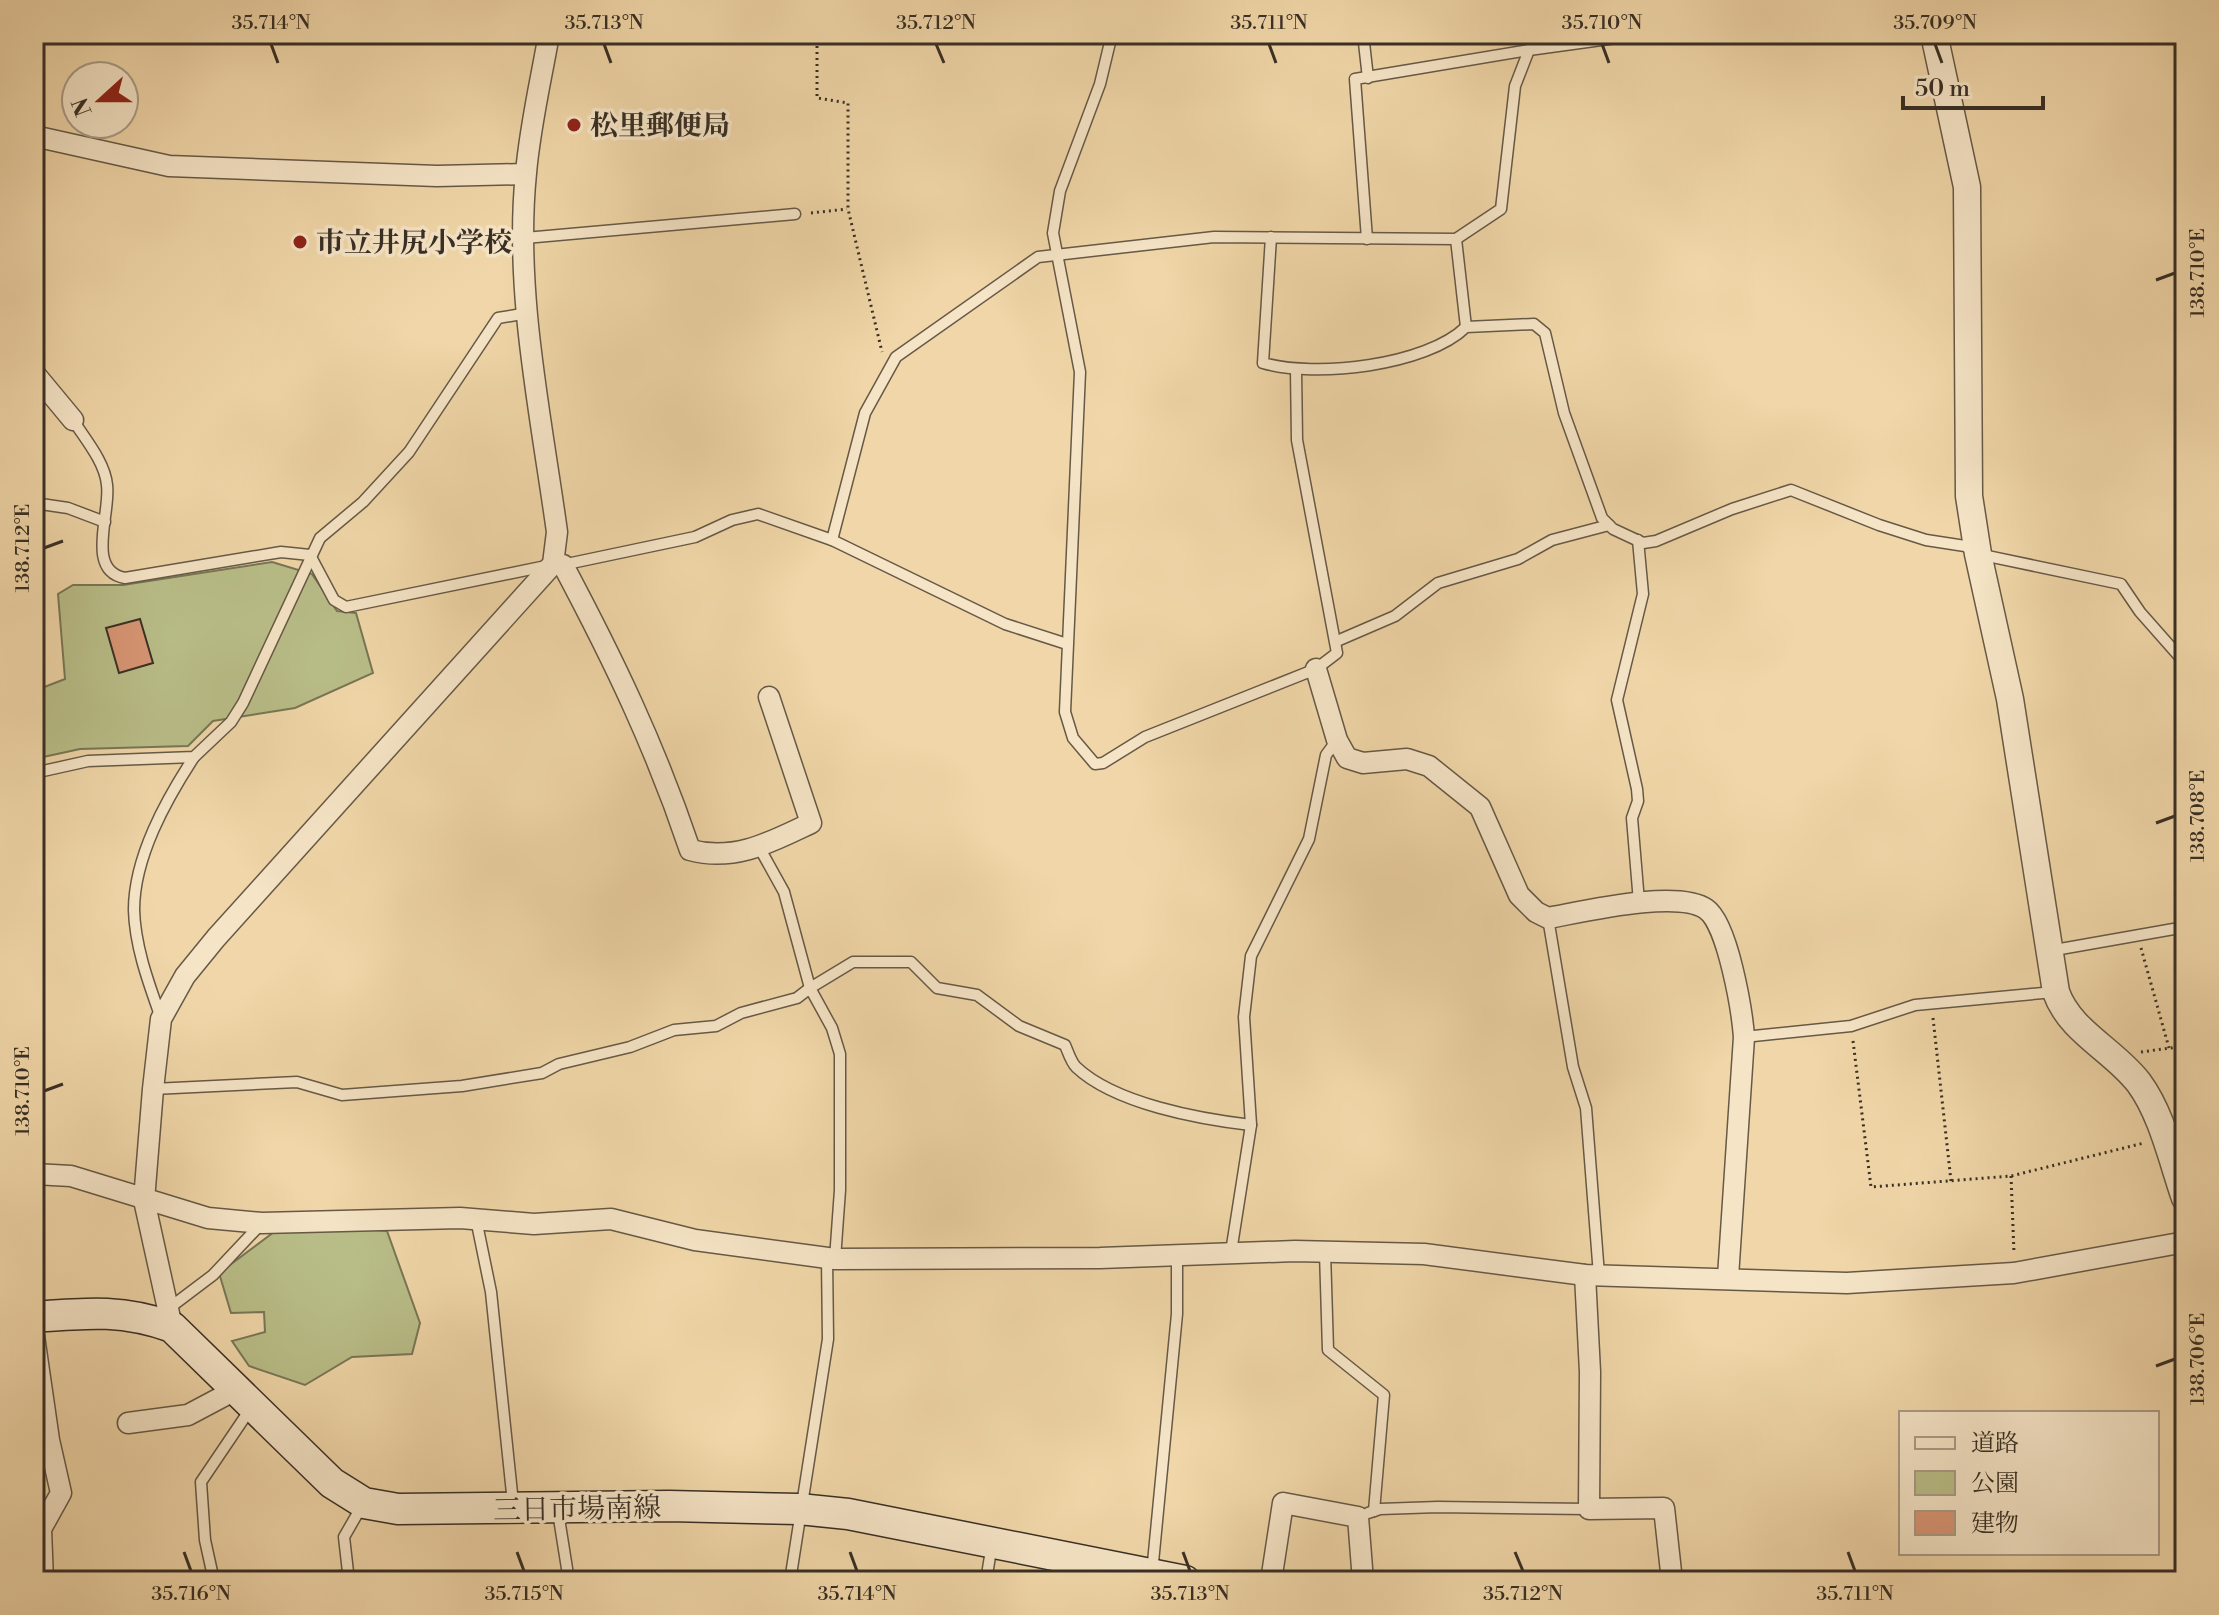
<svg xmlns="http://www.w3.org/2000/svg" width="2219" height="1615" viewBox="0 0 2219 1615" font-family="'Libre Bodoni','Noto Serif JP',serif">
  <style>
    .green { fill: #b9be88; stroke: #787656; stroke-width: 2 }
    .building { fill: #d99675; stroke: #382f25; stroke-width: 2 }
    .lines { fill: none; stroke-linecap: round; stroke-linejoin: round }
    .service-casing { stroke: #665946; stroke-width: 13 }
    .minor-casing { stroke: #665946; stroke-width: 23 }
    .tertiary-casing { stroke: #665946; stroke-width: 29 }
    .secondary-casing { stroke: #382f25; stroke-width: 33 }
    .path { stroke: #382f25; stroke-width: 3; stroke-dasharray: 2 4; stroke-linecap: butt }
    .service { stroke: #f5e4c6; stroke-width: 10 }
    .minor { stroke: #f5e4c6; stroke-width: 20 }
    .tertiary { stroke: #f5e4c6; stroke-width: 26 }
    .secondary { stroke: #f5e4c6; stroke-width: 30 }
    .ticks { fill: none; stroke: #382f25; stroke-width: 3 }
    .poi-dot { fill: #8f2418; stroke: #f5e4c6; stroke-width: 3 }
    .labels { text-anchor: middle; stroke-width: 7; stroke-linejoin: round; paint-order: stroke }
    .poi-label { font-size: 28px; font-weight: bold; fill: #382f25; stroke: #f5e4c6; text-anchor: start }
    .street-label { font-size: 28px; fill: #382f25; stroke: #f5e4c6 }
    .neatline { fill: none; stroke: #382f25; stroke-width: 3 }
    .ticks-label { font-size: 20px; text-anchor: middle; fill: #382f25 }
  </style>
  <rect width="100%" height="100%" fill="#f0d6a8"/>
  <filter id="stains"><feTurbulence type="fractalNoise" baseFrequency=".0025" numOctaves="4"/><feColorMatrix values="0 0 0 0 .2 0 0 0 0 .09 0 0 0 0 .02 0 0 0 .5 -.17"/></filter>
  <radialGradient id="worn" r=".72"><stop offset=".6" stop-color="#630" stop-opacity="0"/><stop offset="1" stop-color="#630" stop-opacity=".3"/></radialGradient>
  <g class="green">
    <polygon points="272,562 312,574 337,611 356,613 373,673 295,708 213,721 188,746 80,749 34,759 34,691 65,679 58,594 73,585 123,585"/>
    <polygon points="337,1227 387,1231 420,1323 412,1354 352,1357 305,1385 249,1366 232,1341 265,1332 264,1312 231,1313 219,1273 274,1232"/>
  </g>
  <polygon class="building" points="140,619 153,663 119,673 106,628"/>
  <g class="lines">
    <defs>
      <g id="service">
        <polyline points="1112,34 1100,84 1060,191 1053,233 1080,372 1065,712 1073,738 1095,764 1103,763 1145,737 1316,669 1337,653 1297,440 1296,370"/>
        <polyline points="1363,34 1368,78"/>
        <path d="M1271,237L1263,363C1315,378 1426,366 1466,327L1534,324L1545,333L1564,413L1602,518L1613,529L1643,543L1656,541L1732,509L1791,490L1879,525L1926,540L1965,546L1978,554L2121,584L2140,612L2185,663"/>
        <polyline points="525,238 795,214"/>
        <polyline points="1367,239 1355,79 1529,50"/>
        <polyline points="1456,239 1466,327"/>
        <path d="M73,420C85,439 105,462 107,485C111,513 85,571 125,578L281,552L310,555L334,600L346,607L546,566"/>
        <polyline points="34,503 68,508 105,522"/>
        <polyline points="832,540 1005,624 1067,644"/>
        <polyline points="1638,540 1643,594 1617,700 1637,789 1638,801 1632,818 1639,902"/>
        <polyline points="562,565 695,537 732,520 758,514 832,540 865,413 896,357 1038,257 1214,237 1456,239 1501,209 1515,86 1529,50 1645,34"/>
        <polyline points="1337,641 1395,616 1438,583 1518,559 1552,540 1609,525"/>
        <polyline points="34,773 88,761 194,757 231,722 243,703 320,538 363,502 409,452 498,318 528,313"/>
        <path d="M759,847L784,892L810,988L853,962H911L937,988L977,995L1019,1026L1065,1045C1068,1052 1071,1062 1076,1067C1115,1104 1200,1119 1251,1125"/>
        <polyline points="1548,918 1573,1067 1586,1108 1599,1275"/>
        <polyline points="2049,951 2185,927"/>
        <path d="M161,1018C149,984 135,947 134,910C134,857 166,800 194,757"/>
        <polyline points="1744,1037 1851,1026 1915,1005 2054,992"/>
        <polyline points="153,1089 297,1082 342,1095 462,1086 542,1073 559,1064 630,1047 674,1030 716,1026 741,1013 797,998 810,988 832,1028 840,1054 840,1190 835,1259"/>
        <polyline points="476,1219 491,1292 513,1503"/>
        <polyline points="1231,1252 1251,1125 1244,1017 1251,956 1309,839 1326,755 1337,740"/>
        <polyline points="1325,1252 1328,1350 1384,1395 1374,1511"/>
        <polyline points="168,1309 213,1275 261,1224"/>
        <polyline points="558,1512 569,1581"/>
        <polyline points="1368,1513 1380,1509 1438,1507 1589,1509"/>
        <polyline points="1152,1573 1177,1314 1177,1254"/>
        <polyline points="214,1581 205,1540 201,1482 251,1408"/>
        <polyline points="310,1581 348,1575"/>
        <polyline points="349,1581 344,1537 363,1504"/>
        <polyline points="790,1581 828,1339 827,1258"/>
        <polyline points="986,1581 992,1544"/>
      </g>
      <g id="minor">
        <polyline points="34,136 169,166 437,176 525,174"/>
        <polyline points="34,373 73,420"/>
        <path d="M563,565C614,661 655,746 690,850C735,862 771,842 811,823L769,697"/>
        <path d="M1316,669L1337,740L1347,758L1363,763L1407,759L1429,766L1480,807L1519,895L1536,912L1548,918C1582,912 1677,889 1706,909C1728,924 1742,1011 1744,1037L1728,1277"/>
        <polyline points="34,1174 71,1176 208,1218 262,1223 460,1218 534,1224 611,1219 695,1240 835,1259 1100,1258 1295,1251 1424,1254 1585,1275 1847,1283 2014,1273 2185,1242"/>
        <polyline points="1585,1275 1590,1372 1589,1509 1664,1508 1672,1581"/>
        <path d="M172,1327L144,1200L153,1089L161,1019L185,976L216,938L553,564L557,532C541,415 514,291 526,173C530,126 541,80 549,34"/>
        <polyline points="34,1336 49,1440 61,1493 41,1529 43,1581"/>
        <polyline points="128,1423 188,1415 237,1389"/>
        <polyline points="1271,1581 1283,1503 1358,1517 1363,1581"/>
      </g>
      <path id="tertiary" d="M1934,34L1967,187L1969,496L1978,554L2010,699L2056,992C2070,1032 2114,1050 2139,1083C2162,1114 2172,1161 2185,1198"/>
      <path id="secondary" d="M34,1317C86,1313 122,1309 172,1327L332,1483L364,1503L398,1509L669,1506L799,1509L848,1514L1185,1581"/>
    </defs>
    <use href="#service" class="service-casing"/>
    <use href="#minor" class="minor-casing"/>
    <use href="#tertiary" class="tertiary-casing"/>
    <use href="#secondary" class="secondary-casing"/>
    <g class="path">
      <polyline points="817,34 817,98 848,103 848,209 882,352"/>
      <polyline points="811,213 847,209"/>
      <polyline points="2141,948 2169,1048"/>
      <polyline points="1933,1018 1951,1181"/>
      <polyline points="1853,1041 1871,1187 2011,1176 2144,1143"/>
      <polyline points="2141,1052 2185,1046"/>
      <polyline points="2011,1176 2014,1253"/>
    </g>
    <use href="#service" class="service"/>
    <use href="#minor" class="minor"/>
    <use href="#tertiary" class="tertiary"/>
    <use href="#secondary" class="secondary"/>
  </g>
  <path class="ticks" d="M271,44L278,63M604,44L611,63M936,44L944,63M1269,44L1276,63M1602,44L1609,63M1935,44L1942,63M2156,280L2175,273M44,548L63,541M2156,823L2175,816M44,1091L63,1084M2156,1366L2175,1359M184,1552L191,1571M517,1552L524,1571M850,1552L857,1571M1183,1552L1190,1571M1515,1552L1523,1571M1848,1552L1855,1571"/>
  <g class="poi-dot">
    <circle cx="574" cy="125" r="8"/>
    <circle cx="300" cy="242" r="8"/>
  </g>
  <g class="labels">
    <g class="poi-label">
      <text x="590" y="135">松里郵便局</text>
      <text x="316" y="252">市立井尻小学校</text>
    </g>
    <g class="street-label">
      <text transform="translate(577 1508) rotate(-1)" y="10">三日市場南線</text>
    </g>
  </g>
  <rect width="2219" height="1615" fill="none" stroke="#f0d6a8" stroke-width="88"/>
  <rect x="1899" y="1411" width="260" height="144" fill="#f5e4c6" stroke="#a99c86" stroke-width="2"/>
  <rect x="1915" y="1437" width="40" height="12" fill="#f5e4c6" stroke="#a99c86" stroke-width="2"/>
  <text x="1971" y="1451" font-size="24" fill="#382f25">道路</text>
  <rect x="1915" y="1471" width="40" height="24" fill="#b9be88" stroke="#a99c86" stroke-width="2"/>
  <text x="1971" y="1491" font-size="24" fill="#382f25">公園</text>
  <rect x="1915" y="1511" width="40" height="24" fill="#d99675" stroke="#a99c86" stroke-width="2"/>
  <text x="1971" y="1531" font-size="24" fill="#382f25">建物</text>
  <g transform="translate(100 100) rotate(249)"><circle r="38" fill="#f5e4c6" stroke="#a99c86" stroke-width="2"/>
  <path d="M0-6L14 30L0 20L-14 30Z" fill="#8f2418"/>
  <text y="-12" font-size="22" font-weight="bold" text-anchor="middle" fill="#382f25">N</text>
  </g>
  <path d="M1903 96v12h140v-12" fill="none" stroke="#382f25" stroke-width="4"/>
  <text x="1915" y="96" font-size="24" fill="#382f25" stroke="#f5e4c6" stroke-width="6" paint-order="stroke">50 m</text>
  <rect x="44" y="44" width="2131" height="1527" class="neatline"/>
  <g class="ticks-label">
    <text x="271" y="29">35.714°N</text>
    <text x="604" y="29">35.713°N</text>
    <text x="936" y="29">35.712°N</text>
    <text x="1269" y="29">35.711°N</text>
    <text x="1602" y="29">35.710°N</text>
    <text x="1935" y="29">35.709°N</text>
    <text transform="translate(2197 273) rotate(-90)" y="7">138.710°E</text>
    <text transform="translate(22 548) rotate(-90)" y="7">138.712°E</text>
    <text transform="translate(2197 816) rotate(-90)" y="7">138.708°E</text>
    <text transform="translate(22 1091) rotate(-90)" y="7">138.710°E</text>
    <text transform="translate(2197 1359) rotate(-90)" y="7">138.706°E</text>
    <text x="191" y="1600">35.716°N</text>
    <text x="524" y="1600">35.715°N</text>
    <text x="857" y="1600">35.714°N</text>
    <text x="1190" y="1600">35.713°N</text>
    <text x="1523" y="1600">35.712°N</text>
    <text x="1855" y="1600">35.711°N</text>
  </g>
  <rect width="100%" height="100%" filter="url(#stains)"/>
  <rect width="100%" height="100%" fill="url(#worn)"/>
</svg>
